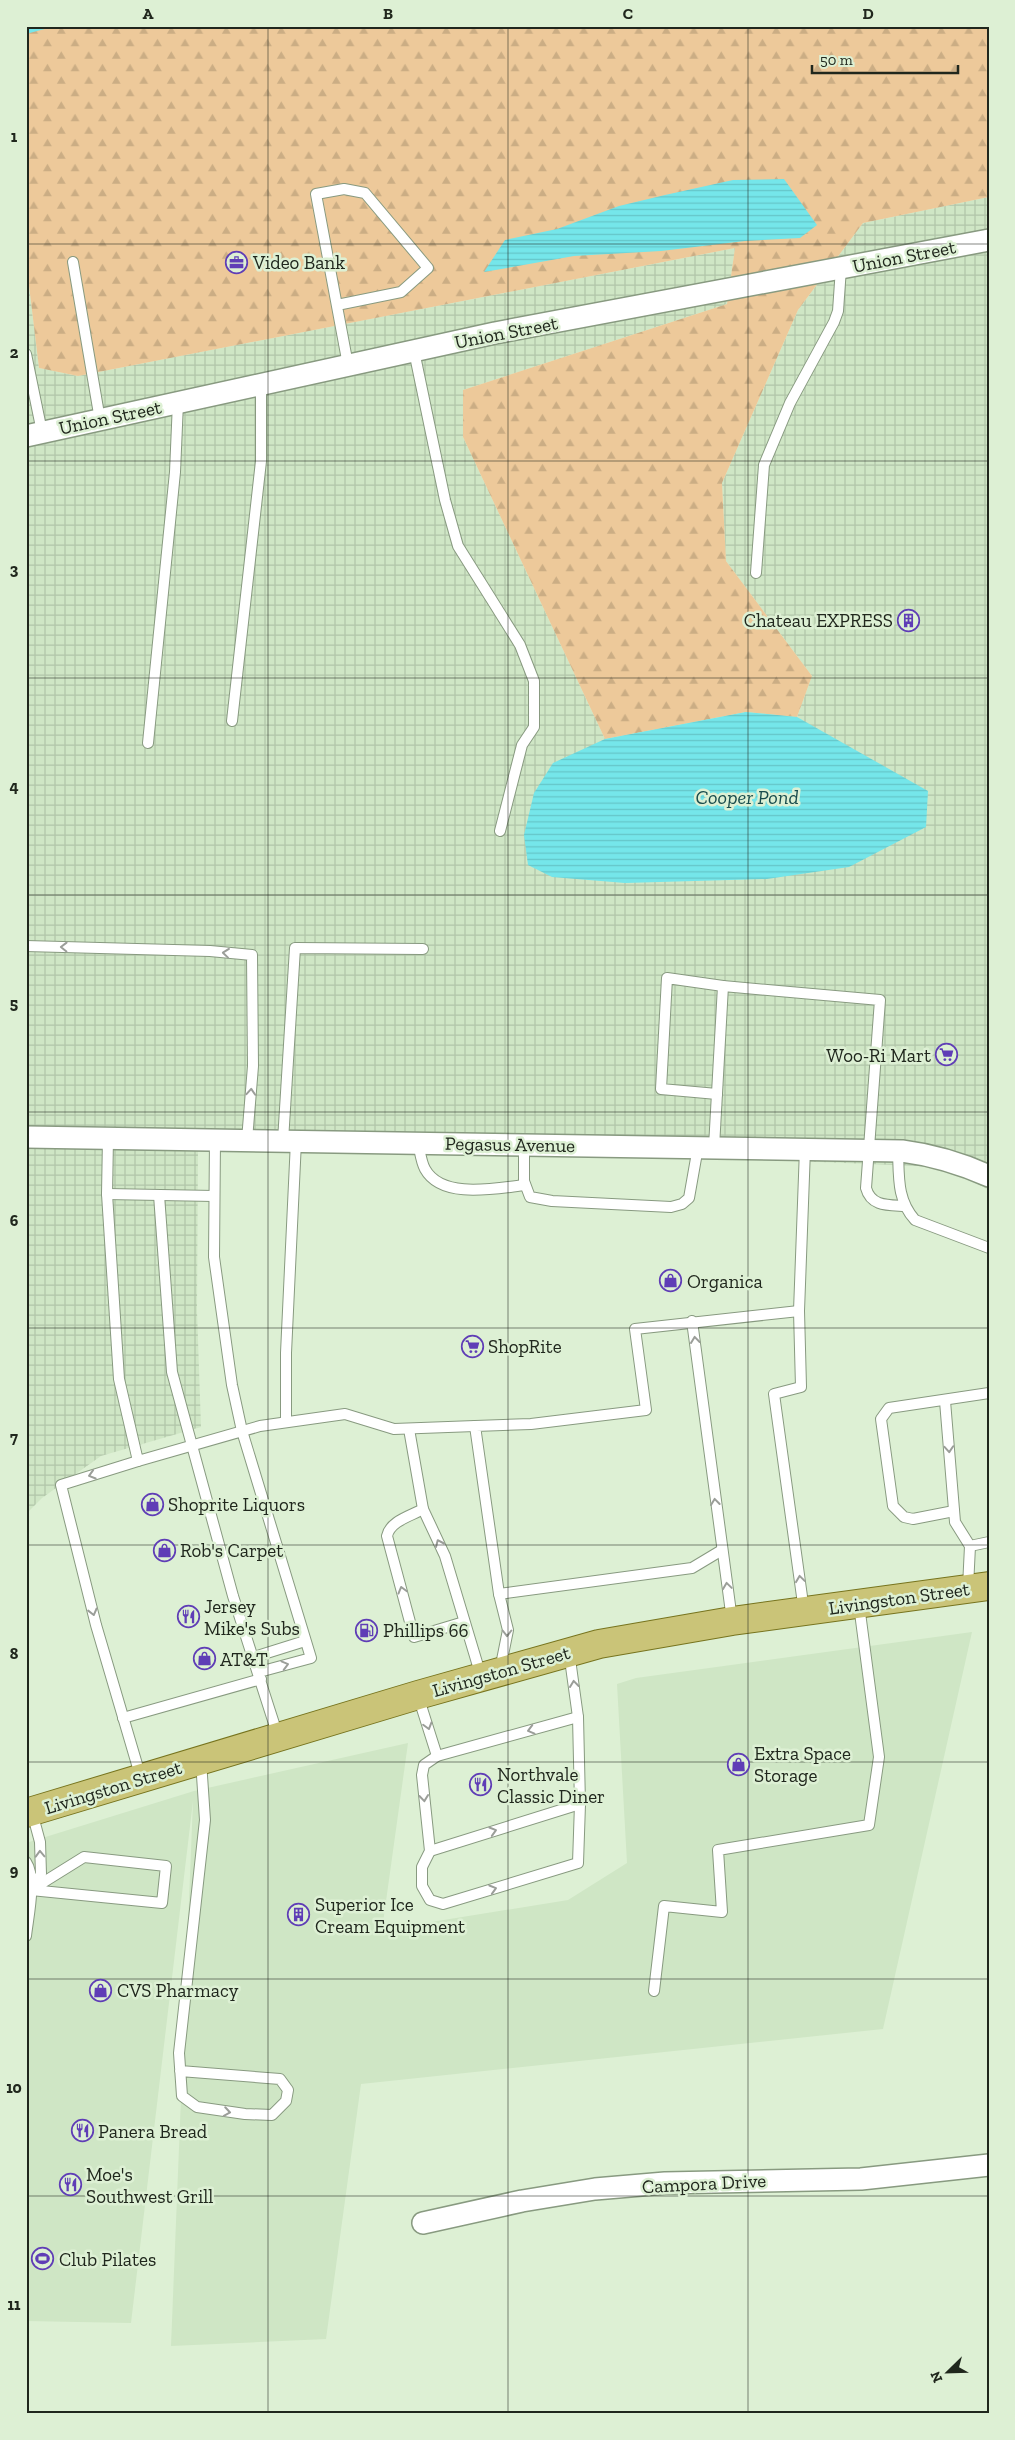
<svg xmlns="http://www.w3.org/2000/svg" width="1015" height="2440" viewBox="0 0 1015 2440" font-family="'Zilla Slab',serif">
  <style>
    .built { fill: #cfe6c5 }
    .industrial { fill: url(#industrial-grid) }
    .forest { fill: url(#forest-firs) }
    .water { fill: url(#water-rules) }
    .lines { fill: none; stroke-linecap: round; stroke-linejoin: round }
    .stream { stroke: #75e6ea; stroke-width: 5.5 }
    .service-casing { stroke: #889a80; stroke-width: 12 }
    .minor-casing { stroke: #889a80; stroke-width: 24 }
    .primary-casing { stroke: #77741e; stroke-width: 30 }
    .service { stroke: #fff; stroke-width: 10 }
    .minor { stroke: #fff; stroke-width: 21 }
    .primary { stroke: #cac478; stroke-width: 28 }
    .oneway { stroke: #9b9e99 }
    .grid { fill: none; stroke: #20271d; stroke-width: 1; stroke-opacity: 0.55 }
    .labels { text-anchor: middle; stroke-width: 5; stroke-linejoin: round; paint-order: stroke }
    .street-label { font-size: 19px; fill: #20271d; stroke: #ddf0d4 }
    .poi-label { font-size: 19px; fill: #20271d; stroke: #ddf0d4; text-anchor: start }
    .water-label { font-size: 20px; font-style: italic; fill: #184c4d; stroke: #ddf0d4 }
    .neatline { fill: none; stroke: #20271d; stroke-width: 2 }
    .grid-label { font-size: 16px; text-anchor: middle; font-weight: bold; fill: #20271d }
  </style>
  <defs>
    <pattern id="industrial-grid" width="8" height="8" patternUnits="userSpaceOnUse" patternTransform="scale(1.25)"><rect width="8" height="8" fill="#cfe6c5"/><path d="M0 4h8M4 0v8" fill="none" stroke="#b1c5a9"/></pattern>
    <pattern id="forest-firs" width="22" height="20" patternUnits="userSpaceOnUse" patternTransform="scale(1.25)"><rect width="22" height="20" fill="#edc99a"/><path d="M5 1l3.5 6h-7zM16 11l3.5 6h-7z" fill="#cbad84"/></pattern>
    <pattern id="water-rules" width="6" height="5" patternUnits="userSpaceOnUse" patternTransform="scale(1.25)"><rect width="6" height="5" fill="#75e6ea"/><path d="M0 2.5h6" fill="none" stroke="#65c5c8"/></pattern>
  </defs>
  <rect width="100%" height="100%" fill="#ddf0d4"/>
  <polygon class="built" points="972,1632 883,2029 361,2084 326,2339 171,2346 193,1801 131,2323 26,2321 26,1843 194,1791 408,1743 382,1930 568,1900 627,1863 617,1684 636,1678"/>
  <polygon class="industrial" points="989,197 989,1190 945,1167 614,1154 198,1144 197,1311 201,1427 101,1456 42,1498 26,1514 26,261 39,368 78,376 735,248 727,304 463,390 463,437 605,739 746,712 797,717 812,676 726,561 722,483 798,310 863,223"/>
  <polygon class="forest" points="26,26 989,26 989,197 863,223 798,310 722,483 726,561 812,676 797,717 746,712 605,739 463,437 463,390 727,304 735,248 78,376 39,368 26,261"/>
  <g class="water">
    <polygon points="784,179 817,225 800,238 745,241 661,251 574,256 484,272 505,240 557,229 619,206 665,195 733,180"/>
    <polygon points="746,712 797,717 928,791 926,827 849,867 767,879 625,883 552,877 528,865 524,835 534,793 553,763 605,739"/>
  </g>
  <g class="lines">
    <polyline class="stream" points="26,31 45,26"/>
    <defs>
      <g id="service">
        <polyline points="73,262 100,420"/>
        <polyline points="337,305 401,292 428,268 365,193 344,189 316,194 348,365"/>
        <polyline points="414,351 445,500 458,546 520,645 534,681 534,727 522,745 500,831"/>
        <polyline points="26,354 42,432"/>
        <polyline points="756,573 764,465 790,403 834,322 838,311 841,268"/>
        <polyline points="232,721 261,461 261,384"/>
        <polyline points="148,743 175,472 178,402"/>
        <polyline points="26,946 210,951 252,955 253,1066 247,1140"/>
        <polyline points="717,1094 661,1089 667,978 723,986"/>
        <polyline points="108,1138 107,1194 119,1379 138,1461 260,1426 345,1414 394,1429 475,1426"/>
        <polyline points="215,1140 214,1257 232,1385 242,1431 311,1658 259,1672"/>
        <polyline points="283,1141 295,948 423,949"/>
        <path d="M418,1143C420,1151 421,1162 425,1169C442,1200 497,1188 525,1185"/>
        <polyline points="524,1144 524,1181 530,1197 552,1201 671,1207 682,1204 689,1198 698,1147"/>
        <path d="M714,1147L723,986L880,1000L866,1188C871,1207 889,1205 905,1206"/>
        <path d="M898,1151C899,1177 897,1200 915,1220L989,1248"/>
        <polyline points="107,1194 214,1196"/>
        <polyline points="159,1195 172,1372 233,1596 278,1736"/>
        <polyline points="692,1321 732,1620"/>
        <polyline points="945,1401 955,1522 970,1546 968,1587"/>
        <polyline points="286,1422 286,1353 296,1141"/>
        <polyline points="409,1429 423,1509 445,1556 481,1676"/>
        <polyline points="138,1461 61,1485 96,1625 141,1778"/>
        <path d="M423,1509C411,1516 390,1521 387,1536L414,1637L464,1622"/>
        <polyline points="954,1511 913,1519 904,1517 893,1506 881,1419 889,1408 989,1393"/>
        <polyline points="970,1546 989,1542"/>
        <polyline points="499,1594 692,1568 722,1550"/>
        <polyline points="804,1611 774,1394 801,1387 799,1311 805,1149"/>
        <polyline points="254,1657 305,1641"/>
        <polyline points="500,1670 508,1630 499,1594 475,1426 531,1424 646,1410 635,1329 799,1311"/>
        <polyline points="418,1696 437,1756"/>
        <polyline points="578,1717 437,1756 424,1765 422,1775 430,1851 422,1867 422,1886 430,1900 443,1904 578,1863 580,1804"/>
        <polyline points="123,1718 261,1679"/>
        <polyline points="430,1851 580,1804 578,1717 569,1652"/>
        <polygon points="84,1857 166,1866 162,1903 31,1890"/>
        <path d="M26,1862C37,1878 28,1917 26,1936"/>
        <polyline points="33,1887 41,1874 40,1842 33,1816 35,1813"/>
        <polyline points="654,1991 664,1906 722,1912 718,1850 869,1825 879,1757 859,1605"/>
        <polyline points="180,2071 280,2079 288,2090 286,2101 272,2115 245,2114 197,2107 182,2096 179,2053 205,1820 201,1761"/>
      </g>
      <g id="minor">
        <polyline points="26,436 495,333 989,240"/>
        <path d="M26,1137L902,1151C933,1155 960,1163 989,1176"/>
        <polyline points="423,2223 522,2201 595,2189 665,2183 861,2179 989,2165"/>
      </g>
      <polyline id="primary" points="26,1813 418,1695 599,1644 732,1621 989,1586"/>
    </defs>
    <use href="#service" class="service-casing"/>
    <use href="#minor" class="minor-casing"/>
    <use href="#primary" class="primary-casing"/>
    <use href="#service" class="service"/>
    <use href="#minor" class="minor"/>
    <use href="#primary" class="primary"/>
  </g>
  <defs><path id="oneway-chevron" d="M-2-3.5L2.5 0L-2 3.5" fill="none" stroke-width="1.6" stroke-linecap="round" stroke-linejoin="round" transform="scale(1.25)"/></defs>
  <g class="oneway">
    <use href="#oneway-chevron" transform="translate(64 947) rotate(-179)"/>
    <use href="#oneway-chevron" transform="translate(226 953) rotate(-174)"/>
    <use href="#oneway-chevron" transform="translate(251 1092) rotate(-86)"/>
    <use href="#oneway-chevron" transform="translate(695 1340) rotate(-97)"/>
    <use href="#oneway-chevron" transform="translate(949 1449) rotate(86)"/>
    <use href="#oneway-chevron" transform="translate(92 1475) rotate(163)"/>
    <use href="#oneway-chevron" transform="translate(715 1502) rotate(-97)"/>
    <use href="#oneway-chevron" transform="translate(439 1543) rotate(-114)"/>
    <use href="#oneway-chevron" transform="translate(800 1579) rotate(-98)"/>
    <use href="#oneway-chevron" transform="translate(727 1586) rotate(-98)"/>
    <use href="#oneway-chevron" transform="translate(402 1590) rotate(-105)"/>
    <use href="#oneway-chevron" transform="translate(93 1612) rotate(76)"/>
    <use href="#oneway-chevron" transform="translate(507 1633) rotate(90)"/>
    <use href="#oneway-chevron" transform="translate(285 1665) rotate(-15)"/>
    <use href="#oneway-chevron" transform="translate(574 1684) rotate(-97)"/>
    <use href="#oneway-chevron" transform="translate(428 1726) rotate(74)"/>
    <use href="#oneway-chevron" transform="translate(531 1730) rotate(165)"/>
    <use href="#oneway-chevron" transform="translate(424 1798) rotate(84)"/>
    <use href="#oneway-chevron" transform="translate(493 1831) rotate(-17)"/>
    <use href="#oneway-chevron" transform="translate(40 1854) rotate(-92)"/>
    <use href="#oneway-chevron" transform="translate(493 1889) rotate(-17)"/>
    <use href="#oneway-chevron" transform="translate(227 2112) rotate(9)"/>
  </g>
  <path class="grid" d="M268,26V2414M508,26V2414M748,26V2414M26,244H989M26,461H989M26,678H989M26,895H989M26,1112H989M26,1328H989M26,1545H989M26,1762H989M26,1979H989M26,2196H989"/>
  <defs>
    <symbol id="office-ring" viewBox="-11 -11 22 22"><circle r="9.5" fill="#ddf0d4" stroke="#5f3db6" stroke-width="1.5"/><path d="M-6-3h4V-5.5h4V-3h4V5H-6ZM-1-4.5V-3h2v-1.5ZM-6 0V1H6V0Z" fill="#5f3db6"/></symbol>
    <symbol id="building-ring" viewBox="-11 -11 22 22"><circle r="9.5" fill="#ddf0d4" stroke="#5f3db6" stroke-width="1.5"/><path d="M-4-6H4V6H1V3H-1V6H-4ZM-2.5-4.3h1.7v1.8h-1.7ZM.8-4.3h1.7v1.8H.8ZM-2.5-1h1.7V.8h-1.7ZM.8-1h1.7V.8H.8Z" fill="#5f3db6"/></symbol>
    <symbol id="supermarket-ring" viewBox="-11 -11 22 22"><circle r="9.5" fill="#ddf0d4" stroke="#5f3db6" stroke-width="1.5"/><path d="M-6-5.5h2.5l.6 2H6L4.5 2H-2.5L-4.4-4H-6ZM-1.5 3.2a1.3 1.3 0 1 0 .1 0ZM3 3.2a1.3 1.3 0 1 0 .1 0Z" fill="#5f3db6"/></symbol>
    <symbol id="shop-ring" viewBox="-11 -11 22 22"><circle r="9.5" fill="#ddf0d4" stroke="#5f3db6" stroke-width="1.5"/><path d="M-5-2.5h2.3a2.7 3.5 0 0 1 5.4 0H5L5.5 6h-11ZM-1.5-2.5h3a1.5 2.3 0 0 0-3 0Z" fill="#5f3db6"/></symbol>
    <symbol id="restaurant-ring" viewBox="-11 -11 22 22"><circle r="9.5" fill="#ddf0d4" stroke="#5f3db6" stroke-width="1.5"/><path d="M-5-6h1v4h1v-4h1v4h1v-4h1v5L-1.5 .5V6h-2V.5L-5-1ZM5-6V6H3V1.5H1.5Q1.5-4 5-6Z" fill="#5f3db6"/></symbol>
    <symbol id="fuel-ring" viewBox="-11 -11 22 22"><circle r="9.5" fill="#ddf0d4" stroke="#5f3db6" stroke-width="1.5"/><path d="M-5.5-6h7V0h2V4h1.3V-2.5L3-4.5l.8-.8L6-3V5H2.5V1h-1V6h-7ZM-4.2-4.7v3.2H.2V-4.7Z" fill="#5f3db6"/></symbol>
    <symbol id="stadium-ring" viewBox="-11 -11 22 22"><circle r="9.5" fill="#ddf0d4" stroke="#5f3db6" stroke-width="1.5"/><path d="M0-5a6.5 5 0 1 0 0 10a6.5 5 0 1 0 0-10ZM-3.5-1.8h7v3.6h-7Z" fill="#5f3db6"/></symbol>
  </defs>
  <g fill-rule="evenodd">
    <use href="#office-ring" x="224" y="250" width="25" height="25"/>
    <use href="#building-ring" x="896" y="608" width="25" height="25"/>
    <use href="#supermarket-ring" x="934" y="1042" width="25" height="25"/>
    <use href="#shop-ring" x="658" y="1268" width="25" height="25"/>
    <use href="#supermarket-ring" x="460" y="1334" width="25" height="25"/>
    <use href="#shop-ring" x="140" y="1492" width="25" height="25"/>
    <use href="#shop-ring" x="152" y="1538" width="25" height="25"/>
    <use href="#restaurant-ring" x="176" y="1604" width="25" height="25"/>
    <use href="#fuel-ring" x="354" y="1618" width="25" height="25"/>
    <use href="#shop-ring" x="192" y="1646" width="25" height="25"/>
    <use href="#shop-ring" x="726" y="1752" width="25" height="25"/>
    <use href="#restaurant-ring" x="468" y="1772" width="25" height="25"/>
    <use href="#building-ring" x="286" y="1902" width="25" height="25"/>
    <use href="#shop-ring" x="88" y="1978" width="25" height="25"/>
    <use href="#restaurant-ring" x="70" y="2118" width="25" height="25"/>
    <use href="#restaurant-ring" x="58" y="2172" width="25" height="25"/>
    <use href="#stadium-ring" x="30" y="2246" width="25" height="25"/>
  </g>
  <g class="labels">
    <g class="street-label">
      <text transform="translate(904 256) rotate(-11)" y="7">Union Street</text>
      <text transform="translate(506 332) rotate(-11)" y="7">Union Street</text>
      <text transform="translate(110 417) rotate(-12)" y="7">Union Street</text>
      <text transform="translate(510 1144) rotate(1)" y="7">Pegasus Avenue</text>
      <text transform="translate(899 1598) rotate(-8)" y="7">Livingston Street</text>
      <text transform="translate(501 1671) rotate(-16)" y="7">Livingston Street</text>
      <text transform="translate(113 1787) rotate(-17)" y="7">Livingston Street</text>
      <text transform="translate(704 2183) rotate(-3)" y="7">Campora Drive</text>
    </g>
    <g class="poi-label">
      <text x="253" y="269">Video Bank</text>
      <text x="893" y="627" text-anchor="end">Chateau EXPRESS</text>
      <text x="931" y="1062" text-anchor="end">Woo-Ri Mart</text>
      <text x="687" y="1288">Organica</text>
      <text x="488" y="1353">ShopRite</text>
      <text x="168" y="1511">Shoprite Liquors</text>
      <text x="180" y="1557">Rob's Carpet</text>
      <text x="204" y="1613">Jersey<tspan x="204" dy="22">Mike's Subs</tspan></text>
      <text x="383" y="1637">Phillips 66</text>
      <text x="220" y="1666">AT&amp;T</text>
      <text x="754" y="1760">Extra Space<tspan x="754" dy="22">Storage</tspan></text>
      <text x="497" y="1781">Northvale<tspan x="497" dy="22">Classic Diner</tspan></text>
      <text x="315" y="1911">Superior Ice<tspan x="315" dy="22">Cream Equipment</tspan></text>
      <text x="117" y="1997">CVS Pharmacy</text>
      <text x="98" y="2138">Panera Bread</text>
      <text x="86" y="2181">Moe's<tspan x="86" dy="22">Southwest Grill</tspan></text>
      <text x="59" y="2266">Club Pilates</text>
    </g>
    <g class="water-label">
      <text x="747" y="804">Cooper Pond</text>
    </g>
  </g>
  <rect width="1015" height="2440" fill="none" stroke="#ddf0d4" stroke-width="55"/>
  <g transform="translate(948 2372) rotate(247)" stroke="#ddf0d4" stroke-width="4" paint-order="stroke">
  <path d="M0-4L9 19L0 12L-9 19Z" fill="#20271d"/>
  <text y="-8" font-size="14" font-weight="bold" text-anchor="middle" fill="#20271d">N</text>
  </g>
  <path d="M812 65v8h146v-8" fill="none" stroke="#20271d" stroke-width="2.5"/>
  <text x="820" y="65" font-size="15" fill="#20271d" stroke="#ddf0d4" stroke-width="4" paint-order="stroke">50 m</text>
  <rect x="28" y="28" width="960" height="2384" class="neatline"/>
  <g class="grid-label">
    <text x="148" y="19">A</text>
    <text x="388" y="19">B</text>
    <text x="628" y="19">C</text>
    <text x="868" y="19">D</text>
    <text x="14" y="142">1</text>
    <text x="14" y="358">2</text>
    <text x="14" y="575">3</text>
    <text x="14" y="792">4</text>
    <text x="14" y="1009">5</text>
    <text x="14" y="1226">6</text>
    <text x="14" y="1443">7</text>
    <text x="14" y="1659">8</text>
    <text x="14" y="1876">9</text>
    <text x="14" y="2093">10</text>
    <text x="14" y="2310">11</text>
  </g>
</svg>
